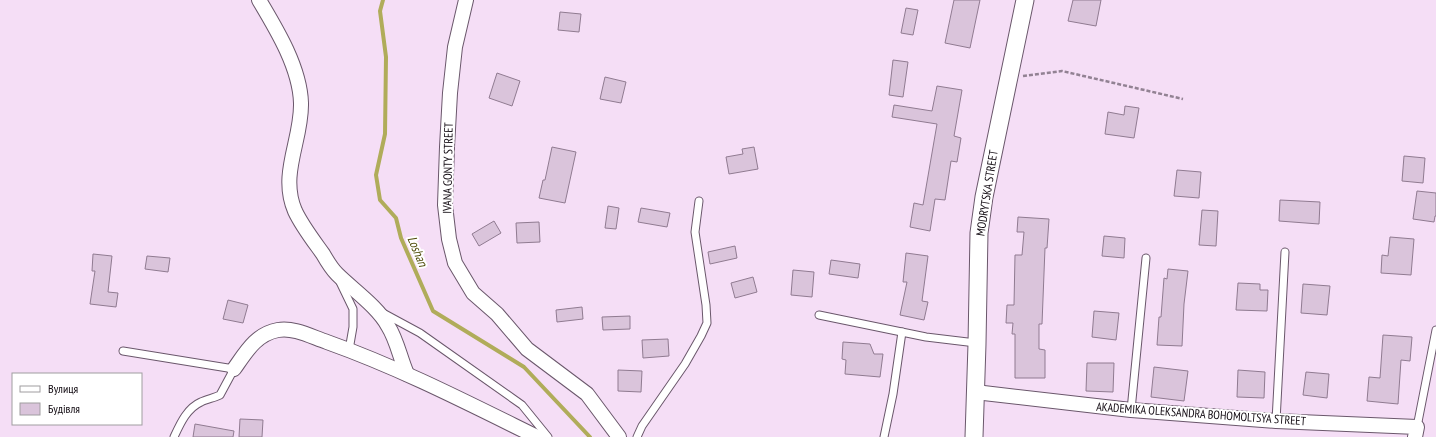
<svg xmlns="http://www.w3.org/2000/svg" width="1436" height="437" viewBox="0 0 1436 437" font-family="'PT Sans Narrow',sans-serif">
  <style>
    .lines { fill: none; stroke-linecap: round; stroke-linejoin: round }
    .stream { stroke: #b0ac5a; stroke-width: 4 }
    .building { fill: #dac4db; stroke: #907b91 }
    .service-casing { stroke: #6a576b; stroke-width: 9 }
    .minor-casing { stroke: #6a576b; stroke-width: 16 }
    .tertiary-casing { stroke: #6a576b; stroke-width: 19 }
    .path { stroke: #928293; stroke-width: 2.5; stroke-dasharray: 4 2; stroke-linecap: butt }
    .service { stroke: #fff; stroke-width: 7 }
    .minor { stroke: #fff; stroke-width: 14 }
    .tertiary { stroke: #fff; stroke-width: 17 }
    .labels { text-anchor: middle; stroke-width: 4; stroke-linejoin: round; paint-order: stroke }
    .street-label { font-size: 12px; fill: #110a11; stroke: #fff }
    .water-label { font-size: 13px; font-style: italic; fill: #504c0b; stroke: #fff }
  </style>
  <rect width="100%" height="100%" fill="#f5def6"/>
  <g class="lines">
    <polyline class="stream" points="383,0 380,11 386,57 385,134 376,175 380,200 396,218 401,238 433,311 524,367 590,437"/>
  </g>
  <g class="building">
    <polygon points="954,0 980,0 970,48 945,43"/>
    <polygon points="1073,0 1101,0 1096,26 1068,21"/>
    <polygon points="906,8 918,10 913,35 901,33"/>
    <polygon points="560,12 581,14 579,32 558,30"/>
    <polygon points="893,60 908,62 903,97 889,95"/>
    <polygon points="497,73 520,81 512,106 489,98"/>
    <polygon points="605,77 626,82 621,103 600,99"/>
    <polygon points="937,86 962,90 954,136 961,138 957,162 951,161 945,200 935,199 930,231 910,227 914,203 923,205 937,124 892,117 894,105 932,111"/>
    <polygon points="1125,106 1139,108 1134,138 1105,134 1108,112 1124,115"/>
    <polygon points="552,147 576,152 565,203 539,198 543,180 545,180"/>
    <polygon points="754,147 758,169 729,174 726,157 743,154 742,149"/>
    <polygon points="1404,156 1425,158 1423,183 1402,181"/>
    <polygon points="1177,170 1201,172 1199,198 1174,196"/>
    <polygon points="1417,191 1436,193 1436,216 1435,216 1434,222 1413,219"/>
    <polygon points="1280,200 1320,202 1319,224 1279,221"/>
    <polygon points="608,206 619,208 616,229 605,228"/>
    <polygon points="641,208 670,213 667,227 638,222"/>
    <polygon points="1202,210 1218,211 1216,246 1199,245"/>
    <polygon points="1018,217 1049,219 1047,248 1045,248 1042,324 1039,324 1039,349 1045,350 1045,378 1015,378 1015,334 1012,334 1013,323 1006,323 1007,305 1014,305 1015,255 1022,255 1024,232 1017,232"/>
    <polygon points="494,221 501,233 479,246 472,234"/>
    <polygon points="539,222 540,242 517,243 516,223"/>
    <polygon points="1104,236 1125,238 1124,258 1102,256"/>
    <polygon points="1390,237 1414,239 1411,275 1381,273 1382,255 1388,256"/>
    <polygon points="735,246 737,258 710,264 708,252"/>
    <polygon points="906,253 928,256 922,301 928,302 924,320 900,315 907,282 903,282"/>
    <polygon points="93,254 112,256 108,292 118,293 116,307 90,304 95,271 92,271"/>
    <polygon points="147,256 170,258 168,272 145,269"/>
    <polygon points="831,260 860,264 858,278 829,274"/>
    <polygon points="1168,269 1188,271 1184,304 1182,346 1157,345 1159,317 1161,317 1164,278 1167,279"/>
    <polygon points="793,270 814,272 812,297 791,295"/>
    <polygon points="753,277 757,292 735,298 731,283"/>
    <polygon points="1238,283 1260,284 1260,290 1268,290 1267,311 1236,310"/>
    <polygon points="1303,284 1330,286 1327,315 1301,313"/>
    <polygon points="228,300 248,305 243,323 223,319"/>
    <polygon points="582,307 583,319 557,322 556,310"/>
    <polygon points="1094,311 1119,313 1116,340 1092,337"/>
    <polygon points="630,316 630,329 603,330 602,317"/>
    <polygon points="1383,335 1412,337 1410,361 1401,360 1398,404 1367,401 1369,377 1380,378"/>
    <polygon points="668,339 669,356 643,358 642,340"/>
    <polygon points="843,342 870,344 874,354 883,354 880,377 845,374 846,360 842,359"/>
    <polygon points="1087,363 1114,363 1113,392 1086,391"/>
    <polygon points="1154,367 1188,371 1184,401 1151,397"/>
    <polygon points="618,370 642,371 641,392 618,391"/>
    <polygon points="1238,370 1265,372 1264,398 1237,397"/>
    <polygon points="1306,372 1329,374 1327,398 1303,395"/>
    <polygon points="240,419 263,420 262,437 239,437"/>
    <polygon points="195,424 234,431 233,437 193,437"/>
  </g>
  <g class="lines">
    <defs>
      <g id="service">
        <polyline points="340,282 353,309 353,327 349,350"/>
        <polyline points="383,313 420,333 522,405 548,437"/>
        <polyline points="819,315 926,337 976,343"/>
        <path d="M123,351L234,369L220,395C214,398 207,399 201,402C187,408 180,424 174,437"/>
        <polyline points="1131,410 1146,258"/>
        <polyline points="1276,421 1285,252"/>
        <polyline points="1417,427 1436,330"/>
        <polyline points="637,437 642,426 685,364 701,336 707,323 706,305 695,232 699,201"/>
        <polyline points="884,437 893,394 902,332"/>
      </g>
      <g id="minor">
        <path d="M259,0C277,30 300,68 301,103C302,140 279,174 295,211C302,226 313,240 323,254C327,261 331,268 337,274C352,289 378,307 388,326C397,340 400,358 407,374"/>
        <polyline points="466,0 455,47 450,93 447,147 445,205 449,239 455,263 473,293 497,314 527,349 587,394 619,437"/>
        <path d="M234,369C246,352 256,334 278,330C294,327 312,337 327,342C400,368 468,403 537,437"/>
        <polyline points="975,392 1131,410 1276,421 1417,427 1415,437"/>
      </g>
      <polyline id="tertiary" points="974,437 977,344 979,233 984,197 1025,0"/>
    </defs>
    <use href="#service" class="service-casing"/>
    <use href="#minor" class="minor-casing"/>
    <use href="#tertiary" class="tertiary-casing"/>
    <polyline class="path" points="1023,76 1062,71 1183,99"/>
    <use href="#service" class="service"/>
    <use href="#minor" class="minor"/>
    <use href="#tertiary" class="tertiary"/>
  </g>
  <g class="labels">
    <g class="street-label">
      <text transform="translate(448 168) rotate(-89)" y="4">IVANA GONTY STREET</text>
      <text transform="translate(987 193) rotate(-81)" y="4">MODRYTSKA STREET</text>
      <text transform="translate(1201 414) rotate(4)" y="4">AKADEMIKA OLEKSANDRA BOHOMOLTSYA STREET</text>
    </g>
    <g class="water-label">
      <text transform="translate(418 251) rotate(67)" y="5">Loshan</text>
    </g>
  </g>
  <rect x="12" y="373" width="130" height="52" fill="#ffffff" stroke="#a09da0"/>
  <rect x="20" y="386" width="20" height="6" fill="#ffffff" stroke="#a09da0"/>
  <text x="48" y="393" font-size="12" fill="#110a11">Вулиця</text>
  <rect x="20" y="403" width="20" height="12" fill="#dac4db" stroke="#a09da0"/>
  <text x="48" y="413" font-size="12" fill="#110a11">Будівля</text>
</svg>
